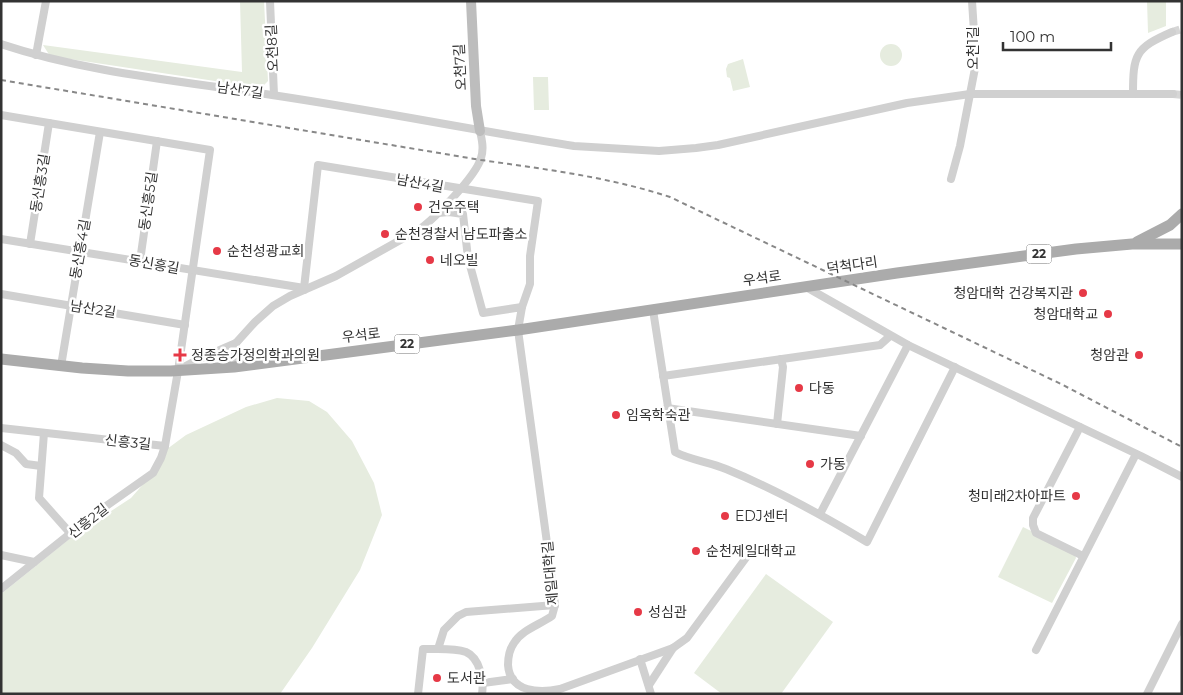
<svg xmlns="http://www.w3.org/2000/svg" width="1183" height="695" viewBox="0 0 1183 695" font-family="Montserrat,'Noto Sans KR',sans-serif">
  <style>
    .green { fill: #e6ecdf }
    .lines { fill: none; stroke-linecap: round; stroke-linejoin: round }
    .street-tunnel { stroke: #d6d6d6; stroke-width: 8; stroke-dasharray: 8 4; stroke-linecap: butt }
    .street { stroke: #d0d0d0; stroke-width: 8 }
    .secondary { stroke: #bdbdbd; stroke-width: 10 }
    .primary { stroke: #ababab; stroke-width: 11 }
    .rail { stroke: #888; stroke-width: 2; stroke-dasharray: 5 4; stroke-linecap: butt }
    .poi-dot { fill: #e63946; stroke: #fff; stroke-width: 2 }
    .labels { text-anchor: middle; stroke-width: 5; stroke-linejoin: round; paint-order: stroke }
    .shield { fill: #fff; stroke: #707070; stroke-width: 1 }
    .shield-label { font-size: 12px; font-weight: bold; fill: #333 }
    .street-label { font-size: 14px; fill: #333; stroke: #fff }
    .poi-label { font-size: 14px; fill: #333; stroke: #fff; text-anchor: start }
  </style>
  <rect width="100%" height="100%" fill="#fff"/>
  <g class="green">
    <polygon points="240,1 264,1 268,81 261,88 50,56 43,45 242,72"/>
    <polygon points="1147,1 1166,1 1166,26 1148,33"/>
    <circle cx="891" cy="55" r="11"/>
    <polygon points="743,59 750,87 733,91 730,78 727,77 726,69 728,64"/>
    <polygon points="533,77 548,77 549,110 534,110"/>
    <polygon points="277,398 309,401 327,412 352,441 374,483 382,515 360,570 312,648 280,694 1,694 1,594 73,536 131,498 153,473 163,452 186,435 246,407"/>
    <polygon points="1023,527 1074,552 1076,558 1052,603 998,577"/>
    <polygon points="766,574 833,622 781,694 722,694 694,673"/>
  </g>
  <g class="lines">
    <g class="street-tunnel">
      <polyline points="1172,32 1182,29"/>
      <polyline points="1173,94 1182,95"/>
    </g>
    <g class="street">
      <polyline points="270,1 274,95"/>
      <path d="M1,44C88,73 182,81 272,95C373,110 473,130 574,146L659,151L696,148L718,145L907,103L970,94H1173"/>
      <polyline points="36,55 46,1"/>
      <path d="M1133,94C1133,55 1135,48 1172,32"/>
      <polyline points="1,115 210,150 178,371 165,446 1,428"/>
      <polyline points="951,179 960,146 976,63 972,1"/>
      <path d="M438,213L449,212L463,214L468,258L483,313L522,307L518,330L553,587L555,605L552,616C539,625 522,630 514,643C509,650 508,657 508,665C510,693 540,693 560,689L673,648L687,638L751,551"/>
      <polyline points="1,239 304,288 304,290"/>
      <polyline points="30,244 49,123"/>
      <polyline points="140,261 157,141"/>
      <polyline points="806,287 908,345 1141,456 1182,477"/>
      <polyline points="304,288 318,165 538,201 530,256 530,284 522,307"/>
      <polyline points="1,294 185,325"/>
      <path d="M653,310L675,452C690,460 710,462 726,469C775,489 822,515 867,542L955,367"/>
      <polyline points="61,366 100,132"/>
      <path d="M234,367L233,354L236,343L255,322L273,306L290,296L336,276L420,229C435,218 476,176 481,158C484,149 482,140 480,131"/>
      <polyline points="182,368 197,360 236,343"/>
      <polyline points="663,376 880,345 890,336"/>
      <polyline points="667,408 861,436"/>
      <polyline points="777,424 783,367 781,359"/>
      <polyline points="1080,427 1033,518 1033,525 1036,533 1083,556"/>
      <polyline points="44,433 39,498 71,534"/>
      <polyline points="1,445 16,453 26,464 41,466"/>
      <polyline points="820,514 908,345"/>
      <polyline points="1,555 34,562"/>
      <polyline points="1,589 92,516 153,473 161,458 165,446"/>
      <path d="M438,649C447,649 457,649 466,652C480,658 484,681 482,694"/>
      <polyline points="1036,650 1136,454"/>
      <polyline points="640,659 651,694"/>
      <polyline points="483,683 513,679"/>
      <polyline points="649,685 673,648"/>
      <polyline points="418,694 423,649 438,649 444,630 458,616 466,612 555,605"/>
      <polyline points="1147,694 1182,624"/>
    </g>
    <polyline class="secondary" points="471,1 476,106 480,131"/>
    <g class="primary">
      <polyline points="1137,242 1170,225 1182,214"/>
      <polyline points="1,359 82,368 128,371 171,371 234,367 518,330 897,273 1076,249 1132,244 1182,244"/>
    </g>
    <path class="rail" d="M1,80L481,160C544,169 609,177 670,197L1061,384L1182,447"/>
  </g>
  <g class="poi-dot">
    <circle cx="418" cy="207" r="5"/>
    <circle cx="385" cy="234" r="5"/>
    <circle cx="217" cy="251" r="5"/>
    <circle cx="430" cy="260" r="5"/>
    <circle cx="1083" cy="293" r="5"/>
    <circle cx="1108" cy="314" r="5"/>
    <path d="M177.5 347.5h5v5h5v5h-5v5h-5v-5h-5v-5h5z"/>
    <circle cx="1139" cy="355" r="5"/>
    <circle cx="799" cy="388" r="5"/>
    <circle cx="616" cy="415" r="5"/>
    <circle cx="810" cy="464" r="5"/>
    <circle cx="1076" cy="496" r="5"/>
    <circle cx="725" cy="516" r="5"/>
    <circle cx="696" cy="551" r="5"/>
    <circle cx="638" cy="612" r="5"/>
    <circle cx="437" cy="678" r="5"/>
  </g>
  <g class="labels">
    <g class="shield">
      <rect x="1026.5" y="244.5" width="25" height="19" rx="4"/>
      <rect x="394.5" y="334.5" width="25" height="19" rx="4"/>
    </g>
    <g class="shield-label">
      <text x="1039" y="258">22</text>
      <text x="407" y="348">22</text>
    </g>
    <g class="street-label">
      <text transform="translate(272 48) rotate(-93)" y="5">오천8길</text>
      <text transform="translate(973 48) rotate(-90)" y="5">오천1길</text>
      <text transform="translate(460 67) rotate(-93)" y="5">오천7길</text>
      <text transform="translate(240 90) rotate(8)" y="5">남산7길</text>
      <text transform="translate(40 183) rotate(-81)" y="5">동신흥3길</text>
      <text transform="translate(420 183) rotate(10)" y="5">남산4길</text>
      <text transform="translate(148 201) rotate(-82)" y="5">동신흥5길</text>
      <text transform="translate(80 249) rotate(-80)" y="5">동신흥4길</text>
      <text transform="translate(154 264) rotate(10)" y="5">동신흥길</text>
      <text transform="translate(852 265) rotate(-8)" y="5">덕척다리</text>
      <text transform="translate(762 278) rotate(-8)" y="5">우석로</text>
      <text transform="translate(93 309) rotate(9)" y="5">남산2길</text>
      <text transform="translate(361 335) rotate(-7)" y="5">우석로</text>
      <text transform="translate(128 442) rotate(6)" y="5">신흥3길</text>
      <text transform="translate(88 521) rotate(-38)" y="5">신흥2길</text>
      <text transform="translate(550 573) rotate(-95)" y="5">제일대학길</text>
    </g>
    <g class="poi-label">
      <text x="428" y="212">건우주택</text>
      <text x="395" y="239">순천경찰서 남도파출소</text>
      <text x="227" y="256">순천성광교회</text>
      <text x="440" y="265">네오빌</text>
      <text x="1073" y="298" text-anchor="end">청암대학 건강복지관</text>
      <text x="1098" y="319" text-anchor="end">청암대학교</text>
      <text x="191" y="360">정종승가정의학과의원</text>
      <text x="1129" y="360" text-anchor="end">청암관</text>
      <text x="809" y="393">다동</text>
      <text x="626" y="420">임옥학숙관</text>
      <text x="820" y="469">가동</text>
      <text x="1066" y="501" text-anchor="end">청미래2차아파트</text>
      <text x="735" y="521">EDJ센터</text>
      <text x="706" y="556">순천제일대학교</text>
      <text x="648" y="617">성심관</text>
      <text x="447" y="683">도서관</text>
    </g>
  </g>
  <rect width="1183" height="695" fill="none" stroke="#333333" stroke-width="5"/>
  <path d="M1003 42v8h108v-8" fill="none" stroke="#333333" stroke-width="2.5"/>
  <text x="1010" y="42" font-size="15" fill="#333333" stroke="#ffffff" stroke-width="4" paint-order="stroke">100 m</text>
</svg>
